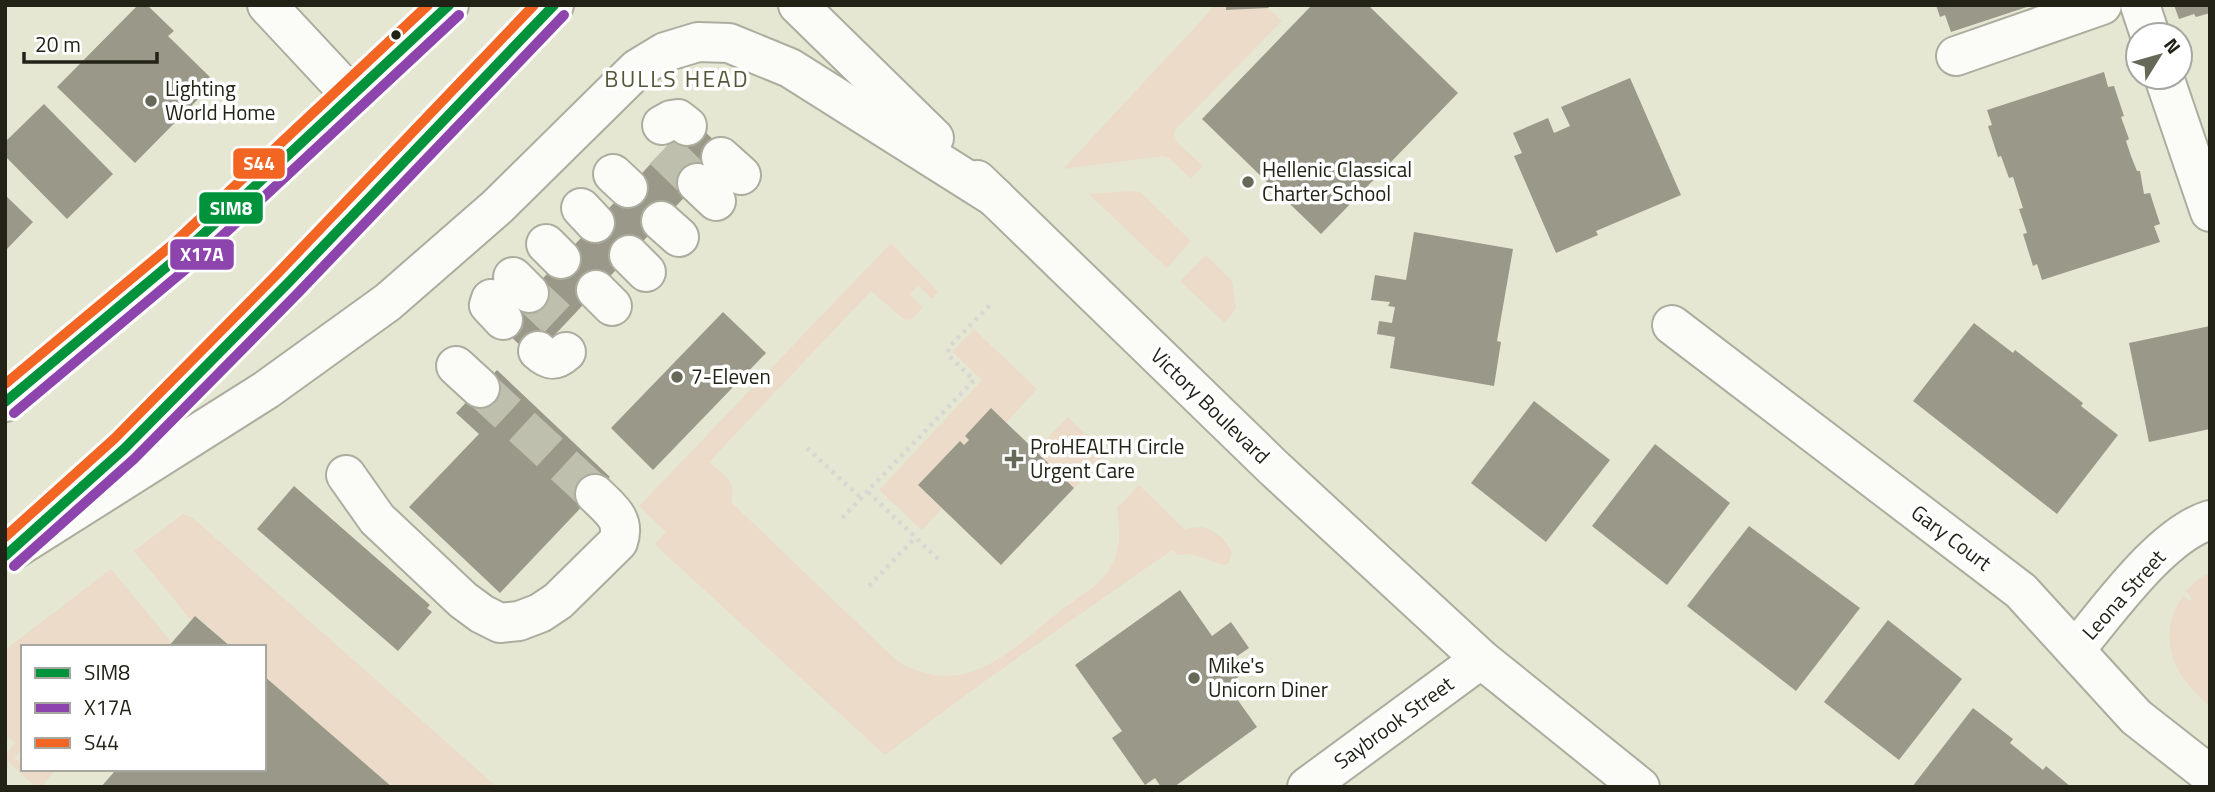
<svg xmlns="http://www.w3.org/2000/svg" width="2215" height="792" viewBox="0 0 2215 792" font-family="'Titillium Web',sans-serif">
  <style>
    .green { fill: #ebdbc8 }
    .building { fill: #9a9889 }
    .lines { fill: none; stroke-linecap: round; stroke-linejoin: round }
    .minor-tunnel { stroke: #bec0ad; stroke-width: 38; stroke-dasharray: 38 19; stroke-linecap: butt }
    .minor-casing { stroke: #acad9e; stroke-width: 42 }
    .major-casing { stroke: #acad9e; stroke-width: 42 }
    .path { stroke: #d7d8d2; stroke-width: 4.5; stroke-dasharray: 3.5 5; stroke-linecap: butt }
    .minor { stroke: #fbfbf8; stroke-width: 38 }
    .major { stroke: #fbfbf8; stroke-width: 38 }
    .bus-1-casing { stroke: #fff; stroke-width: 16 }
    .bus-2-casing { stroke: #fff; stroke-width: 16 }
    .bus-3-casing { stroke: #fff; stroke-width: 16 }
    .bus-1 { stroke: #00933c; stroke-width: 10 }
    .bus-2 { stroke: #8e44ad; stroke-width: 10 }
    .bus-3 { stroke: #f26522; stroke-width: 10 }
    .bus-dot { fill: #222316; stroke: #fff; stroke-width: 2.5 }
    .poi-dot { fill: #666858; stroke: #fff; stroke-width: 2.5 }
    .labels { text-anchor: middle; stroke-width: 7; stroke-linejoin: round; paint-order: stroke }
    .poi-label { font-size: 21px; fill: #222316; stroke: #fff; text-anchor: start }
    .street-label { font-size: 21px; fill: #222316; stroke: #fff }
    .neighbourhood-label { font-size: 23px; letter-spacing: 2px; fill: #555738; stroke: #fff }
    .line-badge { stroke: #fff; stroke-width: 2.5 }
    .badge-label { font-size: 19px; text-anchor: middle; font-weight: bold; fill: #fff }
  </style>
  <rect width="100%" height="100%" fill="#e5e7d3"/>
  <g class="green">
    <polygon points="1211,5 1226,5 1227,10 1268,8 1282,21 1176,129 1174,134 1177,142 1203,166 1191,179 1169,158 1164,156 1063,169 1211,10"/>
    <polygon points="1132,191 1140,192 1191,241 1167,268 1089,194"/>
    <path d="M891,243L938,292L932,299L918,285L910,295L923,307L912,319L905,320L871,291L709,462C724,476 737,480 731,502L896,660C964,702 1009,652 1060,611C1075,599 1099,586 1109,570C1122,549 1120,531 1117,508L1139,485L1185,530C1206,521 1222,534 1232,552L1229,563L1224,565L1191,554L1178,555L1172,550L989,678L885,755L654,544L666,532L639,506Z"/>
    <polygon points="1206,255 1232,281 1236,308 1225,323 1180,281"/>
    <polygon points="974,329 1037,389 1006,423 991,409 965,436 969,440 964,445 960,442 918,485 942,509 922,530 879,490 982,380 952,352"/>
    <polygon points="1068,417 1106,455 1074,488 1035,451"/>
    <polygon points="183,514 193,518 497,787 392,787 264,676 264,647 231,647 196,616 191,620 134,551"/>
    <polygon points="111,569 172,643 168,647 23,647 23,749 14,758 23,765 23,769 56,769 41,787 36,787 5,759 5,750 8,752 15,743 9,737 5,741 5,650"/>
    <path d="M2210,573V706C2174,677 2155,637 2183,596L2190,601L2192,598L2186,591L2200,578Z"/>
  </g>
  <g class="building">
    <polygon points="138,5 147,5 174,31 168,36 215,82 135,163 57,87"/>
    <polygon points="1226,5 1271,5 1268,8 1226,10"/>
    <polygon points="1312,5 1368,5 1458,93 1321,234 1202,119"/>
    <polygon points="1936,5 2030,5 2030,6 1951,32 1945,15 1940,17"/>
    <polygon points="2174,5 2210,5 2210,13 2196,17 2194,14 2179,19"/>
    <polygon points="2104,72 2108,87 2114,86 2124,116 2121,117 2129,139 2126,141 2131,156 2137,171 2140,171 2144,194 2150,193 2160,224 2154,226 2160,242 2042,280 2037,264 2033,266 2023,234 2027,233 2019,209 2023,208 2013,177 2009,178 2001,156 1998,157 1988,126 1992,125 1987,110"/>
    <polygon points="1630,78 1681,195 1596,231 1598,235 1556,253 1514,156 1522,153 1513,133 1548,118 1554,133 1570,126 1561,107"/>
    <polygon points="44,104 113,174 67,219 5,156 5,142"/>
    <polygon points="692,120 727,152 533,358 499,325"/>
    <polygon points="5,195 33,222 5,251"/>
    <polygon points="1414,232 1513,249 1497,341 1501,342 1494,386 1390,368 1395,337 1377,334 1379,321 1392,323 1395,307 1388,306 1390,302 1371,300 1375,275 1406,280"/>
    <polygon points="723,312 766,353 653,470 611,428"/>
    <polygon points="1974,323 2013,353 2015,350 2083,403 2081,406 2118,435 2057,514 1913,401"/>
    <polygon points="2210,326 2210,429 2149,442 2129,343"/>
    <polygon points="497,370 610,477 500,593 409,507 479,434 456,413"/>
    <polygon points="1534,401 1610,460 1546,542 1471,483"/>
    <polygon points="991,408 1074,488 1001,565 918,485 960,441 964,445 969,440 965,436"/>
    <polygon points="1655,444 1730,503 1667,585 1592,526"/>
    <polygon points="294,486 430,605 427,608 432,612 398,651 257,529"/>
    <polygon points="1749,526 1860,608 1796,691 1687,606"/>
    <polygon points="1180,590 1212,636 1231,622 1249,648 1230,661 1240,676 1227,685 1257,727 1174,787 1161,787 1155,778 1145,785 1112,738 1122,731 1075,665"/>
    <polygon points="195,616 231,647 168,647"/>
    <polygon points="1888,620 1962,679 1899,760 1824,702"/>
    <polygon points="264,676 392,787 101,787 114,772 110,769 264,769"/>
    <polygon points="1973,708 2013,739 2010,743 2043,770 2046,766 2071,787 1912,787"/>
  </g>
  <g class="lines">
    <g class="minor-tunnel">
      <polyline points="663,150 697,183"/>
      <polyline points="529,293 563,325"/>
      <polyline points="480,388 595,494"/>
    </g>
    <defs>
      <g id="minor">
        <polyline points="267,5 351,95"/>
        <polyline points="2140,5 2150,35"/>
        <polyline points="1956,56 2102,5"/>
        <polyline points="2164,77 2210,212"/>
        <polyline points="662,125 671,120 678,119 687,126"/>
        <polyline points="721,157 741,175"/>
        <polyline points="613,174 628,188"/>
        <polyline points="697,183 716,201"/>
        <polyline points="581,208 595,223"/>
        <polyline points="661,221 679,237"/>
        <polyline points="546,244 561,259"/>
        <polyline points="629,255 646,272"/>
        <polyline points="513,277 529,293"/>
        <polyline points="596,290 612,306"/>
        <polyline points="491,299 489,305 503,320"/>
        <polyline points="1672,325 2021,591 2136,717 2210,775"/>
        <path d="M538,351C549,361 555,362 566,352"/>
        <polyline points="456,366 480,388"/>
        <path d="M346,475L377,519L463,600L482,614L500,623L519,621L540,613L558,601L618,542C626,519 610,509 595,494"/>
        <path d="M2075,650C2108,611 2161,535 2210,520"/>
        <polyline points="1307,787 1481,659"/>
      </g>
      <g id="major">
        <polyline points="798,5 934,138"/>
        <polyline points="977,180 1275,469 1481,659 1640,787"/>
        <polyline points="5,402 182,254 449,5"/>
        <polyline points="90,480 124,449 288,283 554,5"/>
        <polyline points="13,550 266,390 388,302 497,207 637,69 665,52 698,42 729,43 790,68 996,198"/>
      </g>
    </defs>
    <use href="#minor" class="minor-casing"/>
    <use href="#major" class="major-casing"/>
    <g class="path">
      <polyline points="807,448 862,499"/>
      <polyline points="868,492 939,560"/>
      <polyline points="842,518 974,380 949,356 948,352 950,346 992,303"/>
      <polyline points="869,586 915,538"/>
    </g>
    <use href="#minor" class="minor"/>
    <use href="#major" class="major"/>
    <defs>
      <g id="bus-1">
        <polyline points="5,402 182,254 449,5"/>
        <polyline points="5,556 124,449 288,283 554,5"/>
      </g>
      <g id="bus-2">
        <polyline points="14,413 192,264 459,15"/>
        <polyline points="14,566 134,459 298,293 564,15"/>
      </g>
      <g id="bus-3">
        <polyline points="5,384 173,244 428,5"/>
        <polyline points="5,537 114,439 278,273 534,5"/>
      </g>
    </defs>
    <use href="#bus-1" class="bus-1-casing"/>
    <use href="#bus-2" class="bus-2-casing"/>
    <use href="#bus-3" class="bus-3-casing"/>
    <use href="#bus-1" class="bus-1"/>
    <use href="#bus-2" class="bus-2"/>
    <use href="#bus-3" class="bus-3"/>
  </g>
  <circle class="bus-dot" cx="396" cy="35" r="6"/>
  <g class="poi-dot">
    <circle cx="151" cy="101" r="7"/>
    <circle cx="1248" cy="182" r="7"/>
    <circle cx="677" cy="377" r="7"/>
    <path d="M1010.5 448.5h7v7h7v7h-7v7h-7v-7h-7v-7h7z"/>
    <circle cx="1194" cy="678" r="7"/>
  </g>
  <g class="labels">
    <g class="poi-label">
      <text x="165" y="96">Lighting<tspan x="165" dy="24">World Home</tspan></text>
      <text x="1262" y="177">Hellenic Classical<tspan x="1262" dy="24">Charter School</tspan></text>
      <text x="691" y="384">7-Eleven</text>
      <text x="1030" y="454">ProHEALTH Circle<tspan x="1030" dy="24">Urgent Care</tspan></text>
      <text x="1208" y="673">Mike's<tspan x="1208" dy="24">Unicorn Diner</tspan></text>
    </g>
    <g class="street-label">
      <text transform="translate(1210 406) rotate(44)" y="7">Victory Boulevard</text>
      <text transform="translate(1951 538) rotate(37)" y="7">Gary Court</text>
      <text transform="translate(2124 595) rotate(-48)" y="7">Leona Street</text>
      <text transform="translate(1394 723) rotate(-36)" y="7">Saybrook Street</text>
    </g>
    <g class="neighbourhood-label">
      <text x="677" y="87">BULLS HEAD</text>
    </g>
  </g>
  <g class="line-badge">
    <rect x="232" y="147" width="54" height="33" rx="7" fill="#f26522"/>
    <rect x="198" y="191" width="66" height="34" rx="7" fill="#00933c"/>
    <rect x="169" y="238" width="66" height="33" rx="7" fill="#8e44ad"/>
  </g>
  <g class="badge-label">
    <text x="259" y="170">S44</text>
    <text x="231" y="215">SIM8</text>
    <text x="202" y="261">X17A</text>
  </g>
  <rect width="2215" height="792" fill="none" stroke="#222316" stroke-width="14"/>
  <rect x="21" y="645" width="245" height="126" fill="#ffffff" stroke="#a7a7a2" stroke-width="2"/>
  <rect x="35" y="668" width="35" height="10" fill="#00933c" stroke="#a7a7a2" stroke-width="2"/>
  <text x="84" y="680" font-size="21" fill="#222316">SIM8</text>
  <rect x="35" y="703" width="35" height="10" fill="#8e44ad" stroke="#a7a7a2" stroke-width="2"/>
  <text x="84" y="715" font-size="21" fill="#222316">X17A</text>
  <rect x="35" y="738" width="35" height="10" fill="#f26522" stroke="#a7a7a2" stroke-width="2"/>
  <text x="84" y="750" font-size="21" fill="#222316">S44</text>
  <g transform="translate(2159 56) rotate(53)"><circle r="33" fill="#ffffff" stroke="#a7a7a2" stroke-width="2"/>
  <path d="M0-5L12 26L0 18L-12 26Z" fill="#666858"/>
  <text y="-10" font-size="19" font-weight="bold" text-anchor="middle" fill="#222316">N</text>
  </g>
  <path d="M24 52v10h133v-10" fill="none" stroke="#222316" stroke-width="3.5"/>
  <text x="35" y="52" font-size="21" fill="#222316" stroke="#ffffff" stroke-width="5" paint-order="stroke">20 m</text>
</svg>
